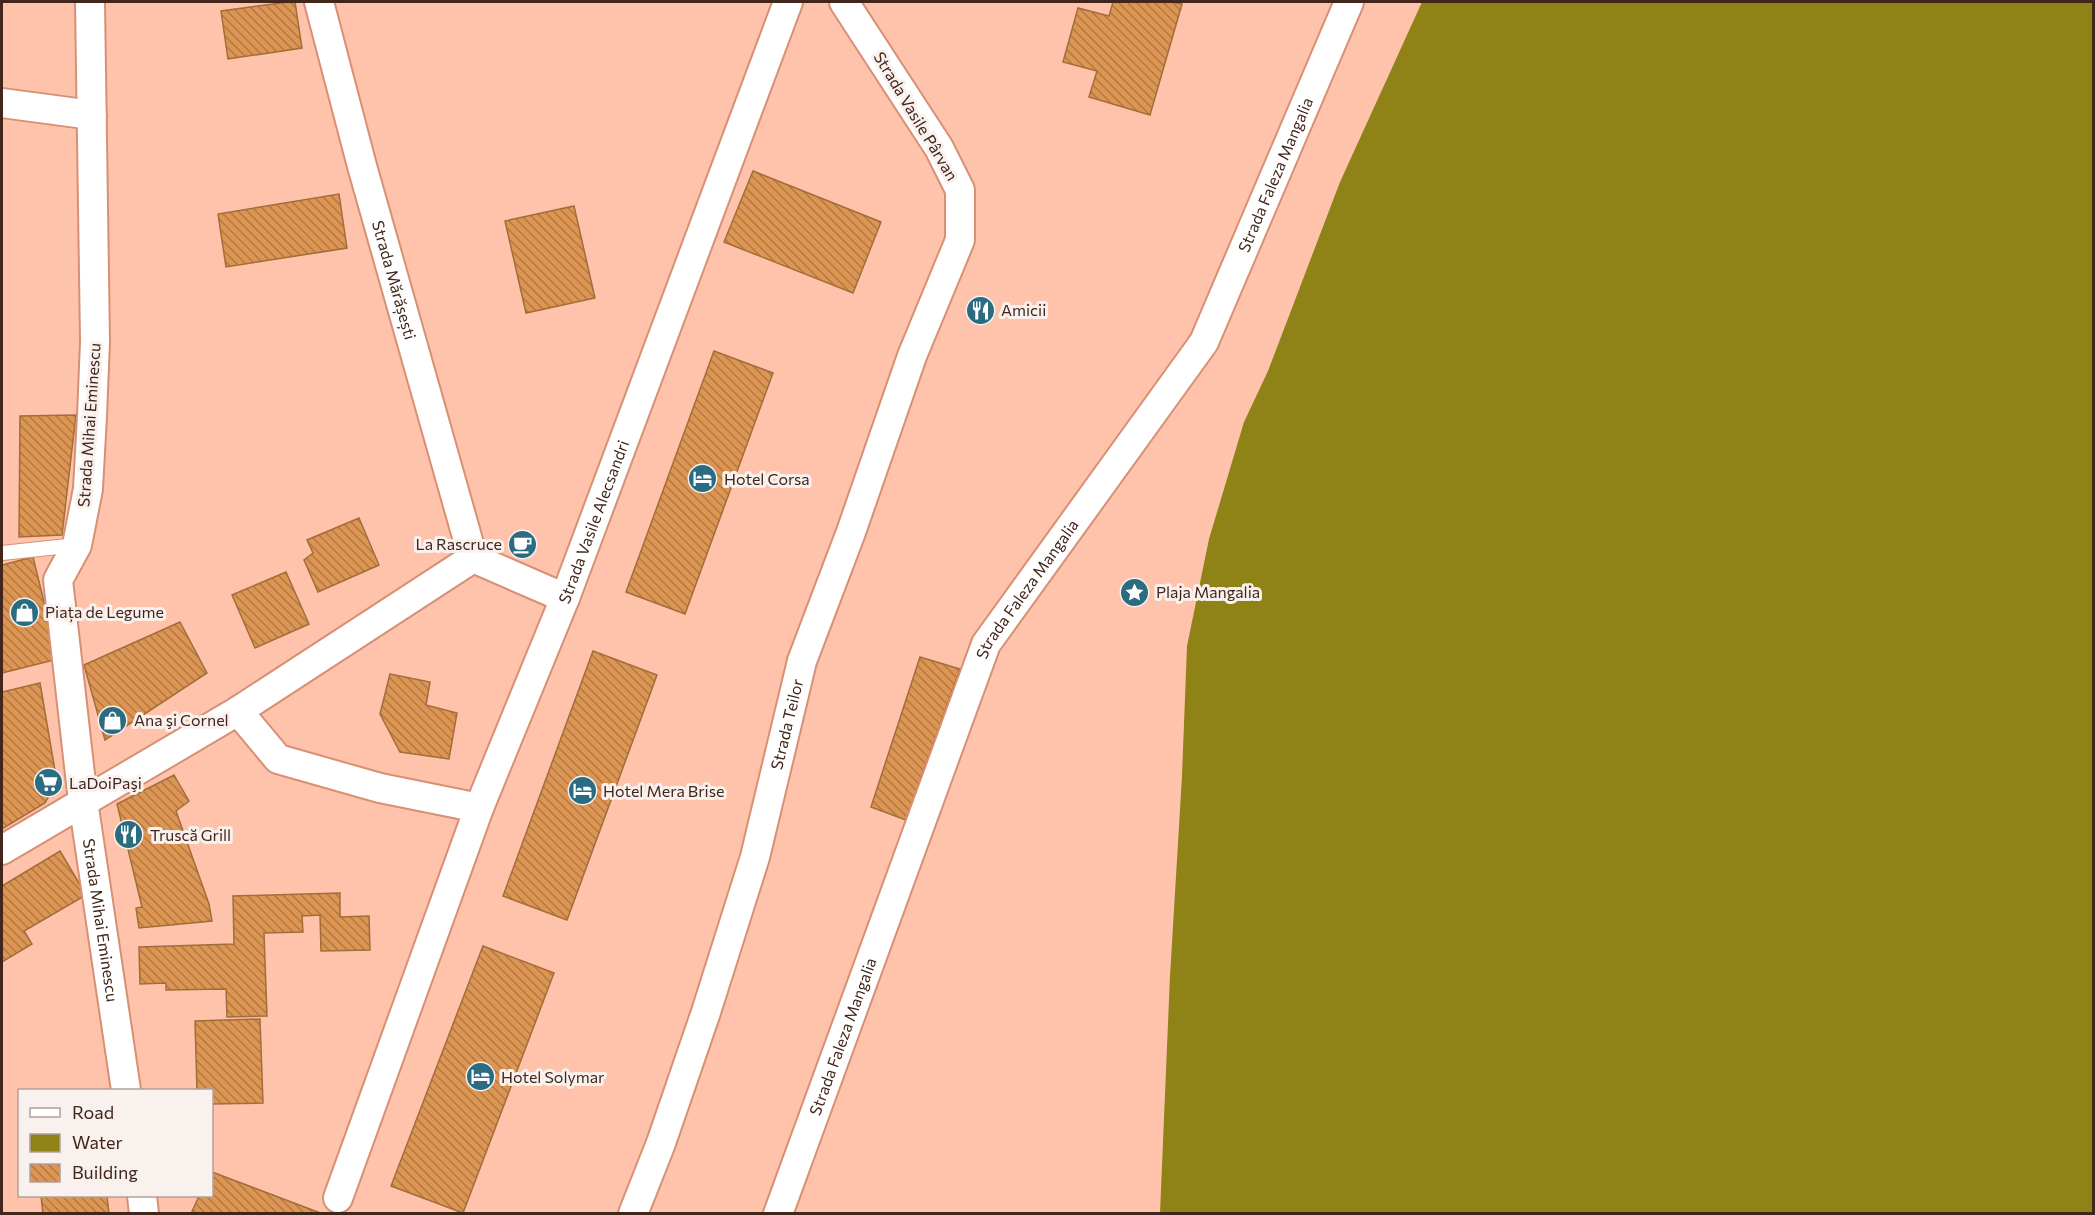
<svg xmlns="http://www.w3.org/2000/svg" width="2095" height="1215" viewBox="0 0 2095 1215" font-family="Commissioner,sans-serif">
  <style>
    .water { fill: #8f8216 }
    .building { fill: url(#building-back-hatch); stroke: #a26d3a; stroke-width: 1.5 }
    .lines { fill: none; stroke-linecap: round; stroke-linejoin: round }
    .lane-casing { stroke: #d79074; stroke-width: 16 }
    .street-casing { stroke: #d79074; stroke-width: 32 }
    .lane { stroke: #fff; stroke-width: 14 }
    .street { stroke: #fff; stroke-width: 28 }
    .labels { text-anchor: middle; stroke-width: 6; stroke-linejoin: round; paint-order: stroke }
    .street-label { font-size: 16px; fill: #42261b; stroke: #f9f1ee }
    .poi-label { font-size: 16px; fill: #42261b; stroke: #f9f1ee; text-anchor: start }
  </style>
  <defs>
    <pattern id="building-back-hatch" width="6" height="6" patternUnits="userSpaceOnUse" patternTransform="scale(1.5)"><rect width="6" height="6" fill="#dc9552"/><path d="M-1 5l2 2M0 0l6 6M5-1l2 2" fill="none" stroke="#b47943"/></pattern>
  </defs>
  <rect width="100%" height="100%" fill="#ffc3ab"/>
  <polygon class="water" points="1422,2 2093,2 2093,1213 1160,1213 1170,976 1182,776 1187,646 1209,539 1244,422 1268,371 1340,182"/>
  <g class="building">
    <polygon points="288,2 295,2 302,48 228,59 221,11"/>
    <polygon points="1113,2 1172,2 1182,4 1150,115 1089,97 1097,71 1063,62 1078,8 1109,16"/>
    <polygon points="753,171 881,222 853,293 724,242"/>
    <polygon points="339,194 347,248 226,267 218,214"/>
    <polygon points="574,206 595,298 526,313 505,221"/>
    <polygon points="714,351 773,373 685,614 626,592"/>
    <polygon points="76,415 62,535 19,537 20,416"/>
    <polygon points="359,518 379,565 318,592 304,560 313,553 307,540"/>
    <polygon points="33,557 58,659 2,673 2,565"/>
    <polygon points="286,572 309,624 255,648 232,595"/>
    <polygon points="180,622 207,673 105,740 84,665"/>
    <polygon points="593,651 657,675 567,920 503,896"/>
    <polygon points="920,657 960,669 906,820 871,807"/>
    <polygon points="390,674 430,682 426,705 457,713 449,759 400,752 380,714"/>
    <polygon points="40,683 57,782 45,803 2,829 2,692"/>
    <polygon points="174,775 189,801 176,811 209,904 212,921 139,928 136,908 142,907 117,804"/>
    <polygon points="60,851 86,895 24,931 32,944 2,962 2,886"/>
    <polygon points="340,893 340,917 369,916 370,950 321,951 320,915 302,916 303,932 264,933 267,1016 227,1017 226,989 166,990 166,983 140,984 139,947 234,944 233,896"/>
    <polygon points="483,946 554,973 463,1213 391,1186"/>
    <polygon points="260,1019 263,1103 212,1104 212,1090 197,1090 195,1021"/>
    <polygon points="212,1172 323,1214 191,1214 199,1196 212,1196"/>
    <polygon points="41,1196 107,1196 109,1214 43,1214"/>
  </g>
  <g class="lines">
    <defs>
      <polyline id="lane" points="2,553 77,545"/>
      <g id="street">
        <path id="s1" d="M90,2L95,342L92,416L88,489L77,545L58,580L83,801L126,1090"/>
        <path id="s2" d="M319,2L362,166L473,558"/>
        <polyline points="2,103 92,115"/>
        <polyline points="473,558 565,598"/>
        <polyline points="238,711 278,759 380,788 479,808"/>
        <polyline points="2,850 238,711 473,558"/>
        <polyline points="142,1196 144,1214"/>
        <path id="s3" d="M338,1198L479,808L565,598L788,2"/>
        <path id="s4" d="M633,1214L661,1143L706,1012L755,857L802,661L851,532L912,356L960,240V190L939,148L844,2"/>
        <path id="s5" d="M778,1214L986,644L1204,342L1349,2"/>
      </g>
    </defs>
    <use href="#lane" class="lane-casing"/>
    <use href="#street" class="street-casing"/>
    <use href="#lane" class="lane"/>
    <use href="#street" class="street"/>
  </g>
  <defs>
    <symbol id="restaurant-disc" viewBox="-11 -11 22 22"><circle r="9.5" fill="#2c6c81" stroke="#f9f1ee"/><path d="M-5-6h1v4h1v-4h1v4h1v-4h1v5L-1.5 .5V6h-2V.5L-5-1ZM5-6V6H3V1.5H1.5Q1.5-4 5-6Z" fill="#fff"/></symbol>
    <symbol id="hotel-disc" viewBox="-11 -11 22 22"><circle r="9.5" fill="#2c6c81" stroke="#f9f1ee"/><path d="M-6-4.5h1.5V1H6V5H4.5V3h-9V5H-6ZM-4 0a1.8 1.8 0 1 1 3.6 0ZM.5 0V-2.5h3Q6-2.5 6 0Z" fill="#fff"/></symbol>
    <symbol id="cafe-disc" viewBox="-11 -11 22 22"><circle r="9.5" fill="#2c6c81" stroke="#f9f1ee"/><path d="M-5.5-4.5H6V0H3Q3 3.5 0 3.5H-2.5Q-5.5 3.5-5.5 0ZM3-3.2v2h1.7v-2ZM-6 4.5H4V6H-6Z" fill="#fff"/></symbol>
    <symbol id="sight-disc" viewBox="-11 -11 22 22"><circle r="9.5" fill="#2c6c81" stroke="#f9f1ee"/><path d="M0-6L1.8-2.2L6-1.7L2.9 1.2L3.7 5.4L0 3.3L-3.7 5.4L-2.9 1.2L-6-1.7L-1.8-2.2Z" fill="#fff"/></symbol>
    <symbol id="shop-disc" viewBox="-11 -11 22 22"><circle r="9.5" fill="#2c6c81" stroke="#f9f1ee"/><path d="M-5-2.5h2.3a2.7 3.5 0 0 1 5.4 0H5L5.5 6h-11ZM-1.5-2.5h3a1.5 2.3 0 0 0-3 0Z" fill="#fff"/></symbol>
    <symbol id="supermarket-disc" viewBox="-11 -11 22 22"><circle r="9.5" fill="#2c6c81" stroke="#f9f1ee"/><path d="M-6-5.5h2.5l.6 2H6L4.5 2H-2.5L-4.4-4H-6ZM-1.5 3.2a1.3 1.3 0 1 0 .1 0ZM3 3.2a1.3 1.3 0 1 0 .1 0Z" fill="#fff"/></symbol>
  </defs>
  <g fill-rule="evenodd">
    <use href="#restaurant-disc" x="964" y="294" width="33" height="33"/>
    <use href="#hotel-disc" x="686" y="462" width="33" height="33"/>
    <use href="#cafe-disc" x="506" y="528" width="33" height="33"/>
    <use href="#sight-disc" x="1118" y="576" width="33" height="33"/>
    <use href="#shop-disc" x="8" y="596" width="33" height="33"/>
    <use href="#shop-disc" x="96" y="704" width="33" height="33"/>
    <use href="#supermarket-disc" x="32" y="766" width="33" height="33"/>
    <use href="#hotel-disc" x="566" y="774" width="33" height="33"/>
    <use href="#restaurant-disc" x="112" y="818" width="33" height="33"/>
    <use href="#hotel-disc" x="464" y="1060" width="33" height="33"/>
  </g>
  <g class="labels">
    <g class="street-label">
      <text transform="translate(916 116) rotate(59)" y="6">Strada Vasile Pârvan</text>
      <text dy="6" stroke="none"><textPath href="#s5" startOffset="1161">Strada Faleza Mangalia</textPath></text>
      <text dy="6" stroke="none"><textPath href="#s2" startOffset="288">Strada Mărășești</textPath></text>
      <text transform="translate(89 425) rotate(-86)" y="6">Strada Mihai Eminescu</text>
      <text dy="6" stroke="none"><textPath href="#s3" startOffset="723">Strada Vasile Alecsandri</textPath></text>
      <text dy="6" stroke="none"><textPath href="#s5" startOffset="675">Strada Faleza Mangalia</textPath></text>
      <text dy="6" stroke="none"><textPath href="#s4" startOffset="514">Strada Teilor</textPath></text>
      <text dy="6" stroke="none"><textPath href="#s1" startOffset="927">Strada Mihai Eminescu</textPath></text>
      <text dy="6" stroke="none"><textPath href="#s5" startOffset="189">Strada Faleza Mangalia</textPath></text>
    </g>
    <g class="poi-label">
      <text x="1001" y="316">Amicii</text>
      <text x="724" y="485">Hotel Corsa</text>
      <text x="502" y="550" text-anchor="end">La Rascruce</text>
      <text x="1156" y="598">Plaja Mangalia</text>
      <text x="45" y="618">Piața de Legume</text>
      <text x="134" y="726">Ana şi Cornel</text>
      <text x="69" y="789">LaDoiPaşi</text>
      <text x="603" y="797">Hotel Mera Brise</text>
      <text x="150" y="841">Truscă Grill</text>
      <text x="501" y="1083">Hotel Solymar</text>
    </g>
  </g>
  <rect width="2095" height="1215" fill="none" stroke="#42261b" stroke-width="6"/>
  <rect x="18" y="1089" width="195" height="108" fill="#f9f1ee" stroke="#b0a09a" stroke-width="1.5"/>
  <rect x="30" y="1108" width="30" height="9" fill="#ffffff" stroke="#b0a09a" stroke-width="1.5"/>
  <text x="72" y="1119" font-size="18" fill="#42261b">Road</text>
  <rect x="30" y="1134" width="30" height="18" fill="#8f8216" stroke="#b0a09a" stroke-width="1.5"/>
  <text x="72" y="1149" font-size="18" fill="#42261b">Water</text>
  <rect x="30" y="1164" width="30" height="18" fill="url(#building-back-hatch)" stroke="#b0a09a" stroke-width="1.5"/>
  <text x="72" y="1179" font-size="18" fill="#42261b">Building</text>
</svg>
